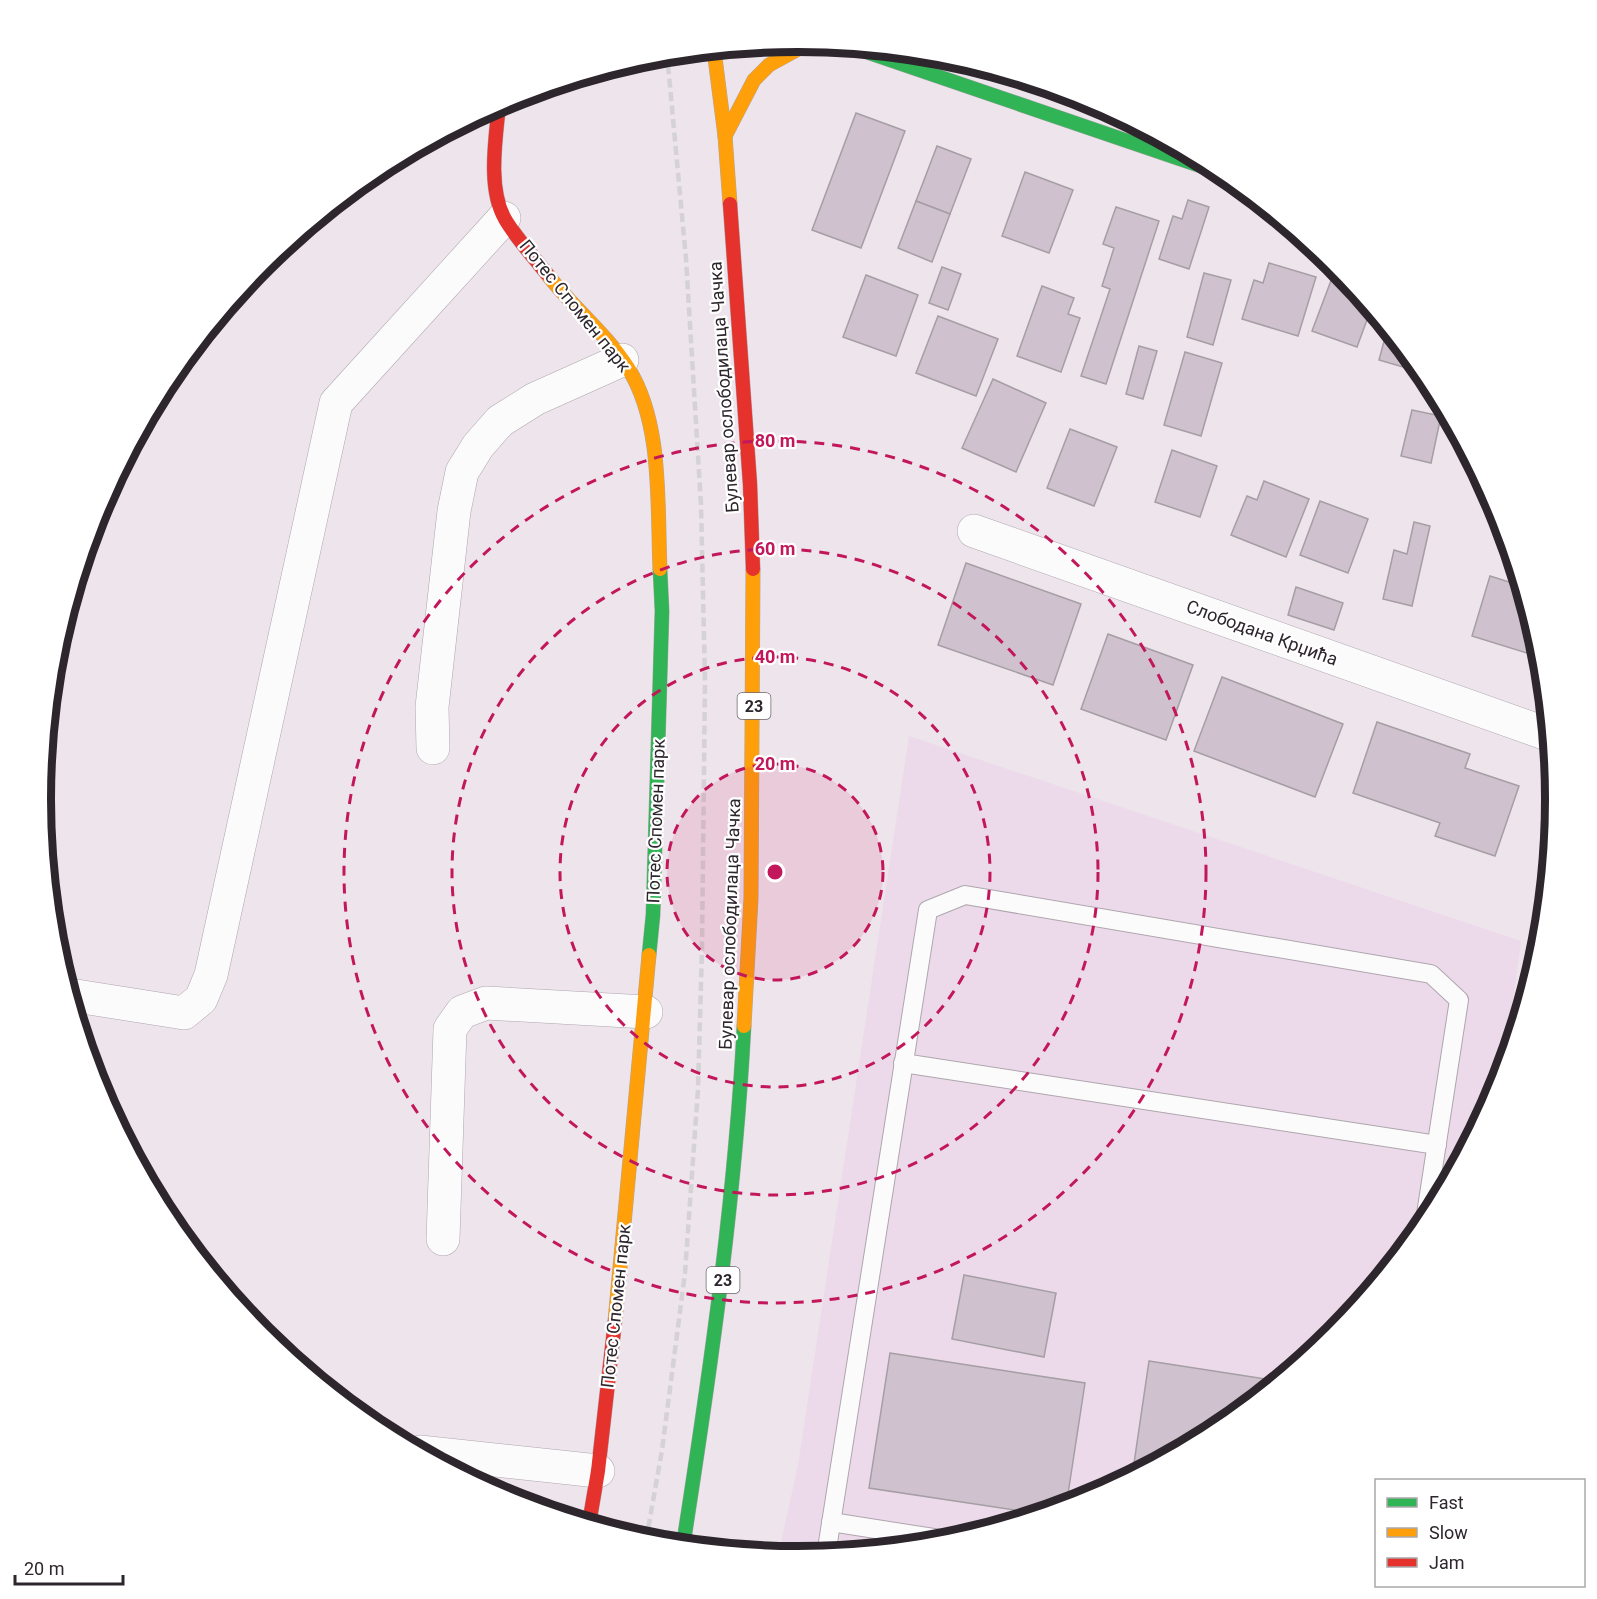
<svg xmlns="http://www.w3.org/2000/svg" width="1597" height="1599" viewBox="0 0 1597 1599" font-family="Roboto,sans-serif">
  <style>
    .built { fill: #ecdaea }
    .building { fill: #cfc2ce; stroke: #a59ea4; stroke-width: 1.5 }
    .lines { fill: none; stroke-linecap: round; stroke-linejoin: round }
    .lane-casing { stroke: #aea6ad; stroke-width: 20 }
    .street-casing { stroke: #aea6ad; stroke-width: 34 }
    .fast-casing { stroke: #aea6ad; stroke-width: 15 }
    .slow-casing { stroke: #aea6ad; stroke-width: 15 }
    .jam-casing { stroke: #aea6ad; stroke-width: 15 }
    .lane { stroke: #fcfbfc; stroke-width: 18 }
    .street { stroke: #fcfbfc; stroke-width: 33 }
    .fast { stroke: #30b455; stroke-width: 14 }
    .slow { stroke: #ff9f0a; stroke-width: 14 }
    .jam { stroke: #e5322d; stroke-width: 14 }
    .rail { stroke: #d4d2d4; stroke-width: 4.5; stroke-dasharray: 9 4.5; stroke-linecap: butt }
    .ring { fill: none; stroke: #c2185b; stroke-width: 3; stroke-dasharray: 10 8 }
    .labels { text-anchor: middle; stroke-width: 4.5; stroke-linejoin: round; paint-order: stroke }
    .shield { fill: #fff; stroke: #6c676b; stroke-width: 1.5 }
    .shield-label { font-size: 16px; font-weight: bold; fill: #2d262c }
    .street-label { font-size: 18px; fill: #2d262c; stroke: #fff }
    .rim { fill: none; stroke: #2d262c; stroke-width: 8 }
    .centre { fill: #c2185b; stroke: #fff; stroke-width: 3 }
    .ring-label { font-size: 18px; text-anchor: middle; font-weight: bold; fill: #c2185b; stroke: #fff; stroke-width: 4.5; stroke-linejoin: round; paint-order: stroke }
  </style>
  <rect width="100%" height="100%" fill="#eee4ec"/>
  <polygon class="built" points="909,736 1521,941 1503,1075 1499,1090 1429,1221 1334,1336 1219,1430 1088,1500 946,1543 798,1557 778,1556 798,1465"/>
  <g class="building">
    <polygon points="856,113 905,131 861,248 812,230"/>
    <polygon points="937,146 971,159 950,214 916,201"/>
    <polygon points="1025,172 1073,190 1049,253 1002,236"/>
    <polygon points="1188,200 1209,207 1189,269 1159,259 1173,216 1182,219"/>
    <polygon points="916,201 950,214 932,262 898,248"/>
    <polygon points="1116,207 1159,221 1106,384 1081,376 1110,289 1102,286 1114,248 1103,244"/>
    <polygon points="1269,263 1316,277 1298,336 1242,319 1254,280 1263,283"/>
    <polygon points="942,267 961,274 948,310 929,303"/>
    <polygon points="1204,273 1231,280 1213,345 1187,337"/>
    <polygon points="866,275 918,295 896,356 843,337"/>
    <polygon points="1332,278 1353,286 1371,309 1357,347 1312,331"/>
    <polygon points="1042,286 1074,298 1068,314 1080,318 1061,372 1017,356"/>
    <polygon points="938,316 998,339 976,396 916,373"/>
    <polygon points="1386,334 1394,336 1424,373 1379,360"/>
    <polygon points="1139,346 1157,351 1143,399 1126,394"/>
    <polygon points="1185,352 1222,363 1201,436 1164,425"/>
    <polygon points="993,379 1046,403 1016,472 962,448"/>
    <polygon points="1412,410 1441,416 1431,463 1401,456"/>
    <polygon points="1070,429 1117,447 1094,506 1047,488"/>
    <polygon points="1172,450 1217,466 1200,517 1155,502"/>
    <polygon points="1264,481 1309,499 1286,557 1231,535 1247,496 1257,500"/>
    <polygon points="1320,501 1368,519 1348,573 1300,555"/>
    <polygon points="1414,522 1430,526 1412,606 1383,599 1394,550 1407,554"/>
    <polygon points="1511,550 1518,573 1506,570"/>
    <polygon points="966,563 1081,604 1053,685 938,645"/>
    <polygon points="1490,576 1522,586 1535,628 1527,653 1472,636"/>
    <polygon points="1296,587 1343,603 1334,630 1288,615"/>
    <polygon points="1108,634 1193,665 1166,740 1081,709"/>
    <polygon points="1222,677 1343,724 1315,797 1194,751"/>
    <polygon points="1377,722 1470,754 1465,768 1519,786 1495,856 1435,836 1440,823 1353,793"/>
    <polygon points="964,1275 1056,1293 1044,1357 952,1339"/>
    <polygon points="890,1353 1085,1383 1066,1507 1041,1514 869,1488"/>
    <polygon points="1149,1361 1279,1381 1219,1430 1132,1477"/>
  </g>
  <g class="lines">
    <defs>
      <g id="lane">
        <polyline points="903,1063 1437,1145"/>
        <polyline points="831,1522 953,1541"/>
        <polyline points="826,1555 928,910 965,895 1431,974 1459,1000 1424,1227"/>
      </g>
      <g id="street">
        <polyline points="974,531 1550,735"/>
        <polyline points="433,748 432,707 454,511 462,472 478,446 500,421 535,399 622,360"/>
        <polyline points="70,995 184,1013 201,999 211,975 336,403 504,218"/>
        <polyline points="443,1239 450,1029 462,1012 486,1003 646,1012"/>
        <polyline points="420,1452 598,1471"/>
      </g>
      <g id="fast">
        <polyline points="849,46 1227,175"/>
        <polyline points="649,955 653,915 662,611 660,569"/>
        <path d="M683,1546C710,1373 735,1201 744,1026"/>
      </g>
      <g id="slow">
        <polyline points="714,50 725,136 730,204"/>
        <polyline points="725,136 754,80 769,65 809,43"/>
        <path d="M547,274C572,307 606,333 628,368C663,423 657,505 660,569"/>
        <polyline points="744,1026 751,898 753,569"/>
        <polyline points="615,1321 649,955"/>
      </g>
      <g id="jam">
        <path d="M499,104C496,137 487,188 505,219C516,238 533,256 547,274"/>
        <polyline points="730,204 750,484 753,569"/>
        <polyline points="589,1524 598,1471 615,1321"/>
      </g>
    </defs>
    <use href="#lane" class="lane-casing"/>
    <use href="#street" class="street-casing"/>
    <use href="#fast" class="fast-casing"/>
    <use href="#slow" class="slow-casing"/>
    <use href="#jam" class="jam-casing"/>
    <use href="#lane" class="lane"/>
    <use href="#street" class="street"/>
    <use href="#fast" class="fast"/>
    <use href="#slow" class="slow"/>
    <use href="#jam" class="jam"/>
    <polyline class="rail" points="646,1541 662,1450 685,1273 698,1089 702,948 705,681 701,505 686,259 667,54"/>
  </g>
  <circle cx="775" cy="872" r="108" fill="#c2185b" fill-opacity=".12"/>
  <g class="ring">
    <circle cx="775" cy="872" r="108"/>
    <circle cx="775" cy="872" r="215"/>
    <circle cx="775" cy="872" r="323"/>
    <circle cx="775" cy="872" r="431"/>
  </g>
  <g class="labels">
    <g class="shield">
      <rect x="737.5" y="693" width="33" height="26" rx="4.5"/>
      <rect x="706.5" y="1267" width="33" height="26" rx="4.5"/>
    </g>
    <g class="shield-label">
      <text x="754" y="712">23</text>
      <text x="723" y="1286">23</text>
    </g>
    <g class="street-label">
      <text transform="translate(575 306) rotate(51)" y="6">Потес Спомен парк</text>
      <text transform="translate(724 387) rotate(-94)" y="6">Булевар ослободилаца Чачка</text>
      <text transform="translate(1262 633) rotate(20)" y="6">Слободана Крџића</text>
      <text transform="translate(656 821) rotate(-88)" y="6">Потес Спомен парк</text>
      <text transform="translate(730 924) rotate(-88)" y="6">Булевар ослободилаца Чачка</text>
      <text transform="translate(616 1306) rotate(-84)" y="6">Потес Спомен парк</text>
    </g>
  </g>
  <path d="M0 0H1597V1599H0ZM51 799a747 747 0 1 1 1494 0a747 747 0 1 1-1494 0Z" fill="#fff" fill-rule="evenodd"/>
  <path class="rim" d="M51 799a747 747 0 1 1 1494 0a747 747 0 1 1-1494 0Z"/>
  <circle cx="775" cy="872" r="9" class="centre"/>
  <g class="ring-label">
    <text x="775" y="447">80 m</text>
    <text x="775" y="555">60 m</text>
    <text x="775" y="663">40 m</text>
    <text x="775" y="770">20 m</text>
  </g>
  <rect x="1375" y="1479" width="210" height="108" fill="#ffffff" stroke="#aba8ab" stroke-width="1.5"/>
  <rect x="1387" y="1498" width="30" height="9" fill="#30b455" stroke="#aba8ab" stroke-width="1.5"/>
  <text x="1429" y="1509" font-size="18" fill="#2d262c">Fast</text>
  <rect x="1387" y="1528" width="30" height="9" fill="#ff9f0a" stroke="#aba8ab" stroke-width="1.5"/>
  <text x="1429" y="1539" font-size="18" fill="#2d262c">Slow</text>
  <rect x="1387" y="1558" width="30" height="9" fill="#e5322d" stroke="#aba8ab" stroke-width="1.5"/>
  <text x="1429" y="1569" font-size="18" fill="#2d262c">Jam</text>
  <path d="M15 1575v9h108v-9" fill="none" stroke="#2d262c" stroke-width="3"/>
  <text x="24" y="1575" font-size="18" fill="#2d262c" stroke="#ffffff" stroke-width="4.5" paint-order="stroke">20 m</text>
</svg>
